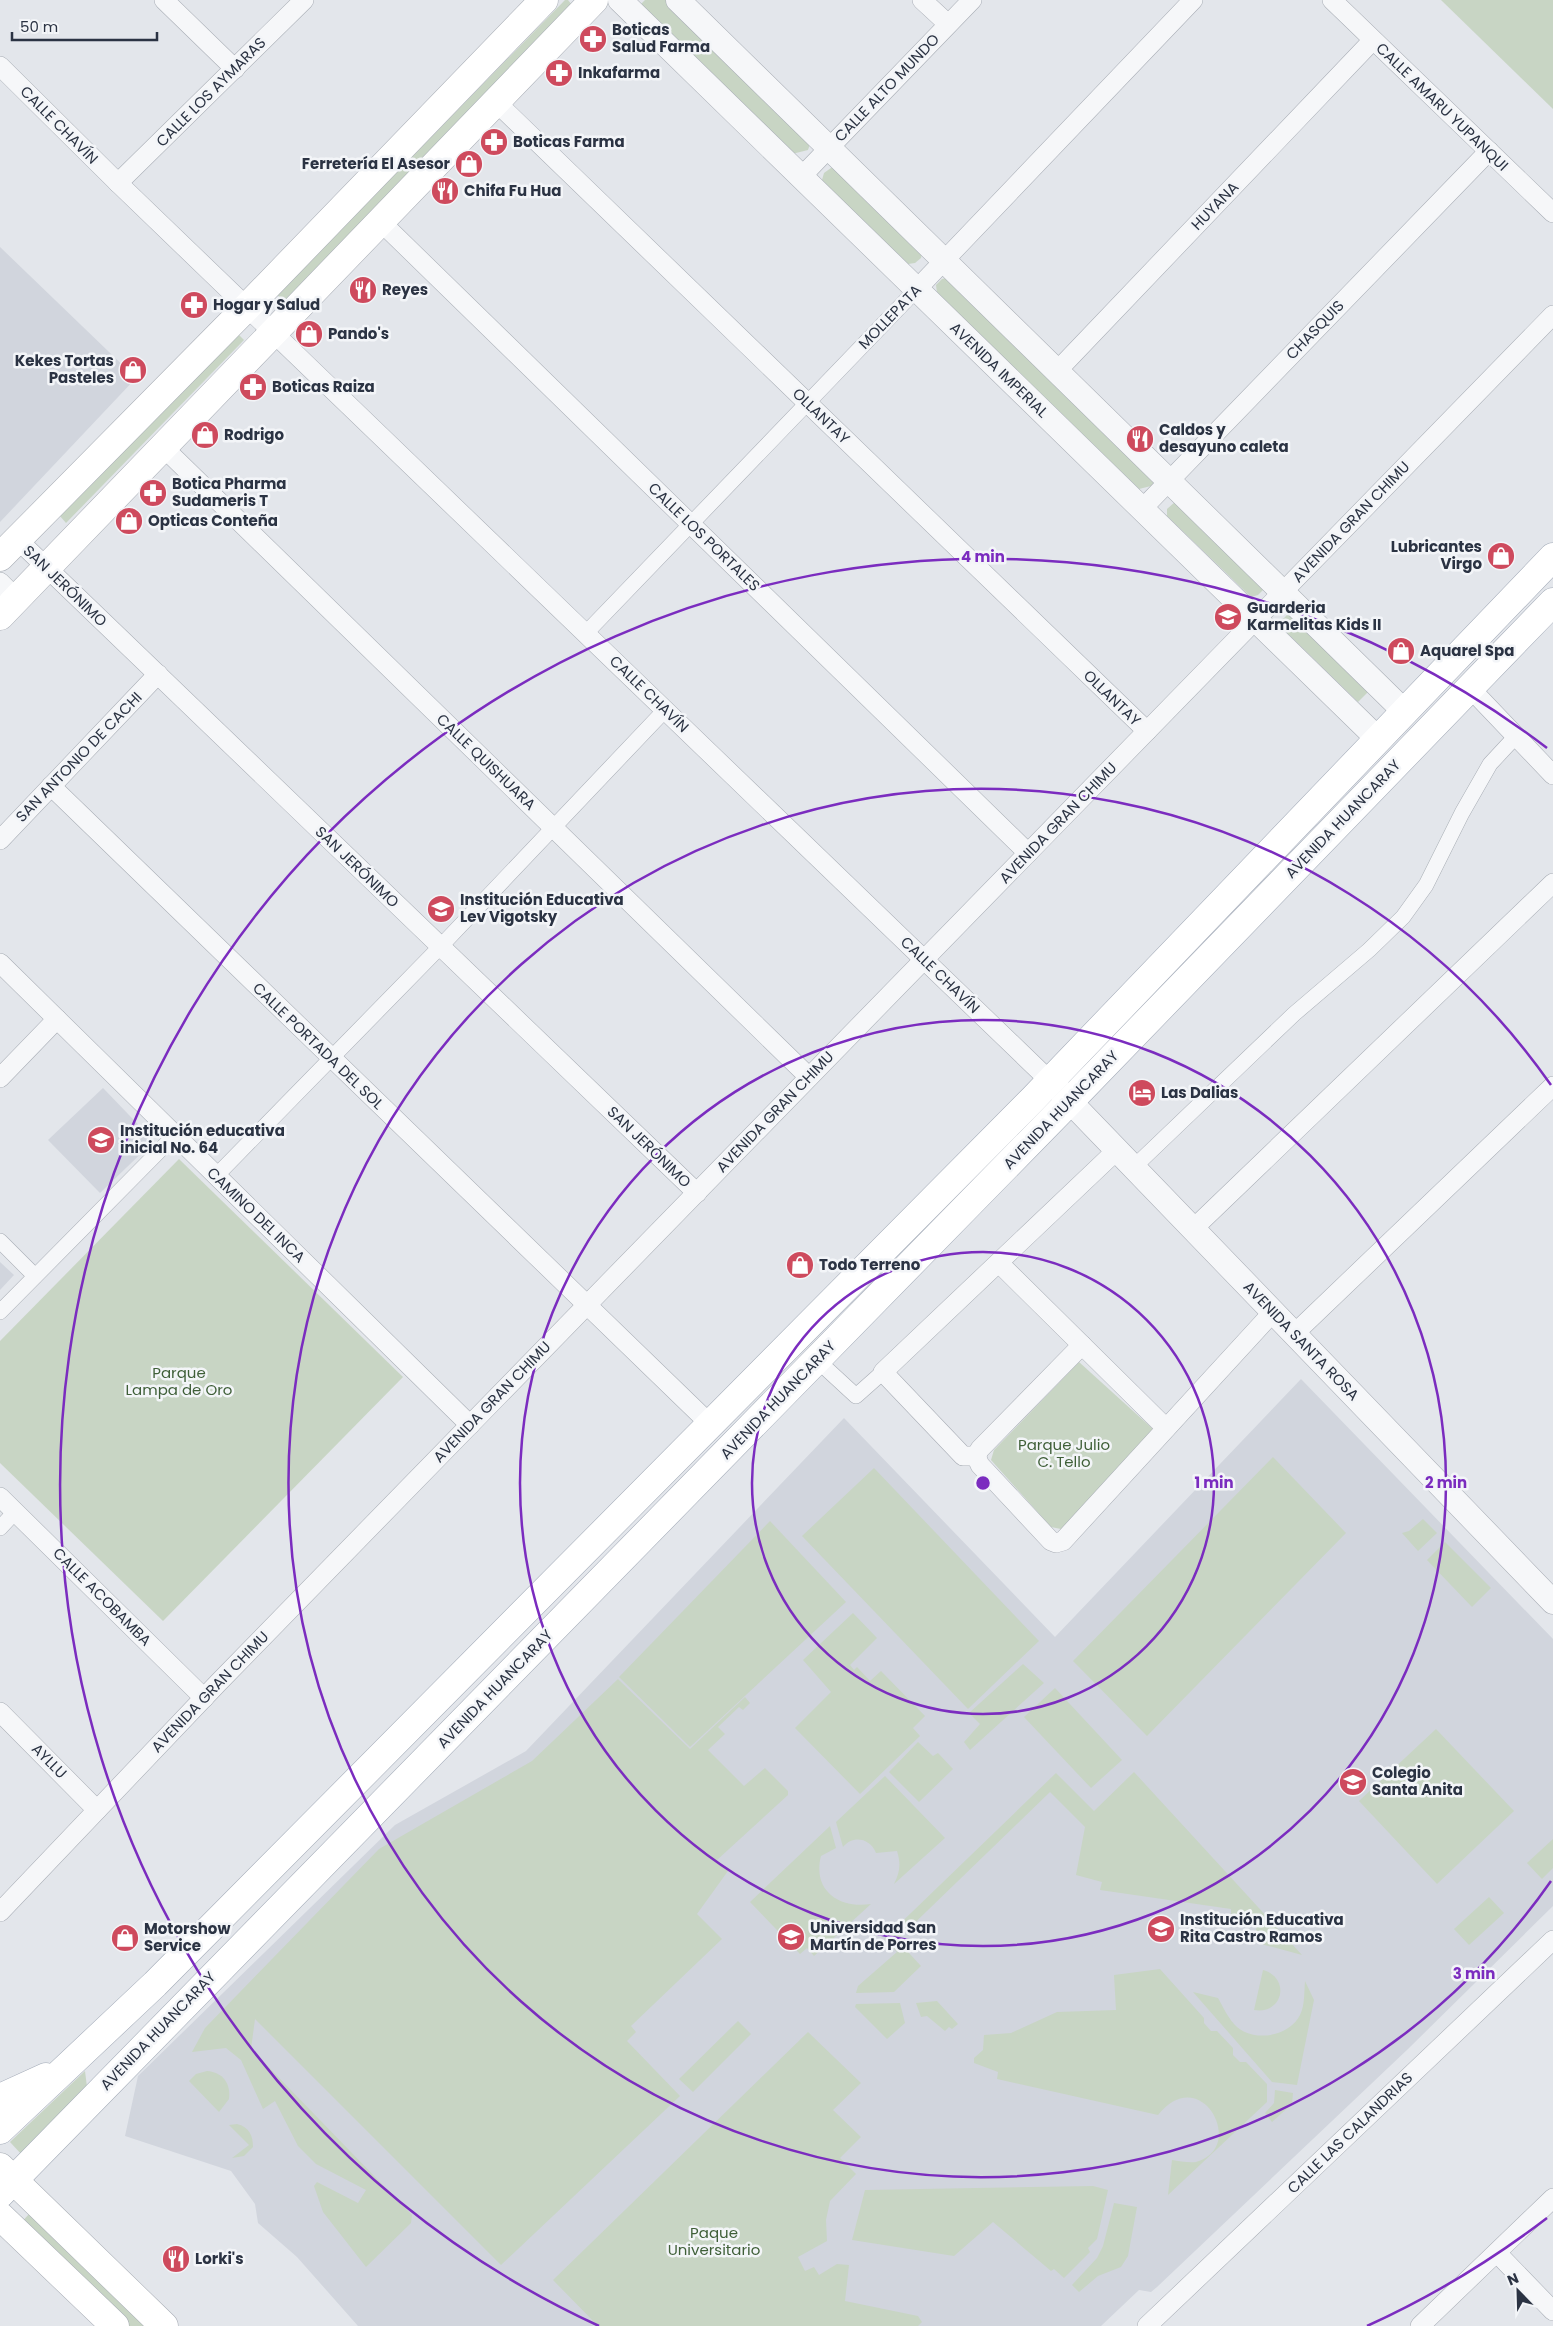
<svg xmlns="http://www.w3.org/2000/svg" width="1553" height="2326" viewBox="0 0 1553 2326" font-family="Poppins,sans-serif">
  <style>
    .built { fill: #d1d5dd }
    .green { fill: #c8d5c4 }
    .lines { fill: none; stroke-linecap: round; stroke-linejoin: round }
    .pedestrian-casing { stroke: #a8adb5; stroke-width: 16 }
    .minor-casing { stroke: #a8adb5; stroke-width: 20 }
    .tertiary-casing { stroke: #a8adb5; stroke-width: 25 }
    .secondary-casing { stroke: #a8adb5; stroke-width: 29 }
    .primary-casing { stroke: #a2aab7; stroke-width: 29 }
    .pedestrian { stroke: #f6f7f9; stroke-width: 15 }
    .minor { stroke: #f6f7f9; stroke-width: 19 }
    .tertiary { stroke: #f6f7f9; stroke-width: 24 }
    .secondary { stroke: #fff; stroke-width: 28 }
    .primary { stroke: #fff; stroke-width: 28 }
    .ring { fill: none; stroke: #7b2cbf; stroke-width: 2.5 }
    .labels { text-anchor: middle; stroke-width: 5; stroke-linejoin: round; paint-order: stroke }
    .poi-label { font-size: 15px; font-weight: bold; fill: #2b3343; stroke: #f3f5f8; text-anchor: start }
    .street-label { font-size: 15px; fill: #2b3343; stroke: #f3f5f8 }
    .park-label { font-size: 15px; fill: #3f5f38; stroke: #f3f5f8 }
    .centre { fill: #7b2cbf; stroke: #f3f5f8; stroke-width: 2.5 }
    .ring-label { font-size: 15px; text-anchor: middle; font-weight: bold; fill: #7b2cbf; stroke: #f3f5f8; stroke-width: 5; stroke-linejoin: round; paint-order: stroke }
  </style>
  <rect width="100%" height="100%" fill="#e3e6eb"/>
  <g class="built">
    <polygon points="0,247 136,378 0,522"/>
    <polygon points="103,1088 154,1141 100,1193 48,1140"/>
    <polygon points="0,1262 14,1275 0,1290"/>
    <polygon points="1301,1379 1553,1639 1553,1906 1408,2049 1157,2287 1151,2292 1139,2290 1101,2326 358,2326 297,2257 258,2223 255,2204 231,2171 125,2136 138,2076 395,1825 526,1751 844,1418 1055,1637"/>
  </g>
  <g class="green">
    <polygon points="565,0 568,0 572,5 284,301 277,295"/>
    <polygon points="645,0 667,0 810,144 808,150 792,154 641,4"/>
    <polygon points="1441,0 1553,0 1553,109"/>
    <polygon points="831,168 839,168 922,253 921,258 915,263 908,264 825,185 822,180 824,173"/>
    <polygon points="951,277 1155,481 1151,486 1139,489 937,293 936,285 942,279"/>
    <polygon points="237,333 244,340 66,523 60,516"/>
    <polygon points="1175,502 1265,588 1258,595 1251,597 1167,516 1167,509"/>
    <polygon points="1288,614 1298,614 1372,688 1358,702 1282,628 1281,621"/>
    <polygon points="179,1159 403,1377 163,1621 0,1463 0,1341"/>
    <polygon points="1079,1362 1154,1430 1066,1530 1051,1527 991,1460 994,1450"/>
    <polygon points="1273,1457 1346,1533 1147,1736 1073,1661"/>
    <polygon points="874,1468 1039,1641 968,1709 802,1536"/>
    <polygon points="1423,1519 1437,1533 1418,1551 1402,1533 1409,1531"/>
    <polygon points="770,1521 846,1602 690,1747 619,1677"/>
    <polygon points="1445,1542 1491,1588 1472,1607 1427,1560"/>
    <polygon points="853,1613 877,1638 850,1665 854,1670 857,1667 870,1681 881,1671 925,1716 913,1728 920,1736 860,1794 795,1728 831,1692 803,1660"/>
    <polygon points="1023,1664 1044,1683 970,1750 964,1742 980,1724 969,1713"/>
    <polygon points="618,1679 690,1749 745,1697 750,1703 743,1710 739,1707 718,1727 725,1734 708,1750 744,1786 765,1768 788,1791 788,1795 717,1860 728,1871 697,1914 722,1939 631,2026 636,2032 627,2041 680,2096 501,2265 255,2019 251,2049 412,2215 411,2223 366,2267 323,2212 314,2186 317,2182 358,2203 366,2190 316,2164 298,2146 275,2101 263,2109 241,2060 226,2048 192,2052 205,2028 379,1849 532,1761"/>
    <polygon points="1055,1688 1122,1760 1091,1788 1024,1717"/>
    <polygon points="1436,1729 1514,1811 1437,1884 1359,1801"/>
    <polygon points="918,1742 933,1756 938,1753 953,1769 919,1802 889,1772"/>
    <polygon points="1134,1772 1302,1955 1254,1942 1257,1924 1231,1919 1231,1909 1100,1890 1102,1882 1076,1875 1085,1827 1050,1792 897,1940 921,1966 894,1992 856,1993 858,1986 897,1952 884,1939 1056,1773 1094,1811"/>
    <path d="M885,1776L945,1838L894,1884C900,1872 901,1864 897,1851L876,1853C870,1838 853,1835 843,1847L836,1822Z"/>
    <path d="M830,1826L836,1848L821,1856C812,1891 840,1909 871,1904L814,1956L807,1948L800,1954L750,1902Z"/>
    <polygon points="1553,1839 1553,1868 1542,1879 1527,1863"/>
    <polygon points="1489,1897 1504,1913 1469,1945 1454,1929"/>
    <path d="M1160,1969L1204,2018V2023L1211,2031H1217L1233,2048V2055L1240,2062H1246L1267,2084V2102L1168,2195L1172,2160C1179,2161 1189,2163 1196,2162C1248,2148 1201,2061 1158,2115L997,2079L998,2072L974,2063V2058L983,2050L984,2035L1011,2033L1057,2012L1116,2010L1114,1975Z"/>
    <path d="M1263,1970C1291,1978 1283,2015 1254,2010Z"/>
    <path d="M1305,1981L1314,2000L1297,2085L1272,2082L1193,1992L1218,1998C1223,2007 1229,2020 1237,2027C1254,2042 1289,2037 1300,2015C1305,2005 1304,1992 1305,1981Z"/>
    <polygon points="937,2001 958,2024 952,2029 949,2027 945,2031 927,2016 921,2017 916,2003"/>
    <polygon points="900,2003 905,2023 887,2039 855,2007 856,2004"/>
    <polygon points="738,2021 751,2034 693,2092 679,2079"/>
    <polygon points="808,2032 861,2083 833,2110 861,2137 840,2158 856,2174 830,2201 826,2220 827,2241 798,2257 805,2271 814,2267 819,2275 837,2264 849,2265 845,2301 918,2316 922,2322 918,2326 598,2326 553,2280"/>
    <polygon points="85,2071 88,2095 23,2156 10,2142"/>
    <path d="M207,2071C223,2072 231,2084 229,2099L219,2112L189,2081L196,2074Z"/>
    <polygon points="1275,2090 1293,2093 1292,2104 1272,2122 1265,2113 1274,2103"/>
    <path d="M237,2124C249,2127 253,2135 253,2147L244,2156L232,2158L249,2145L229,2125Z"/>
    <polygon points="1093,2186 1108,2190 1097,2239 1088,2248 1090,2252 1064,2278 1054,2269 1051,2271 993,2222 954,2256 852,2240 865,2190"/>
    <polygon points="1114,2203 1137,2207 1128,2256 1121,2267 1098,2276 1079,2292 1072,2285 1097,2258 1103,2246"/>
    <polygon points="29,2214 147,2326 127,2326 20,2224"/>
  </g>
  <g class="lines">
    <defs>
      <g id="pedestrian">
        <polyline points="586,633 916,290"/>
        <polyline points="1134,1167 1294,1014 1369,950 1403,917 1426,885 1462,813 1490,764 1516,736"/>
        <polyline points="216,1176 440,947 665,710"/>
        <polyline points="0,1241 35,1276"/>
        <polyline points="0,1312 175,1135"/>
        <polyline points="817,1360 856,1396 883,1372"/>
        <polyline points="0,1528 15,1512"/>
      </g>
      <g id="minor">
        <polyline points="164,0 235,69"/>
        <polyline points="922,0 948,24"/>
        <polyline points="1332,0 1553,213"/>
        <polyline points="0,66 118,183 1050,1081"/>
        <polyline points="495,101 1147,731"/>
        <polyline points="801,177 972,0"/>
        <polyline points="118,183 304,0"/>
        <polyline points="380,221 1028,853"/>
        <polyline points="916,290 1193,0"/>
        <polyline points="1057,371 1373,40"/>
        <polyline points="163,447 809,1077"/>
        <polyline points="1142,509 1489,151"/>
        <polyline points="18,540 697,1193"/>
        <polyline points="0,582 16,598"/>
        <polyline points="1470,688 1553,775"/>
        <polyline points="51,786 711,1425"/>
        <polyline points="0,840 158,674"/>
        <polyline points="0,963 470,1425"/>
        <polyline points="0,1078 57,1019"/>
        <polyline points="1193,1229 1553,883"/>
        <polyline points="999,1263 1166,1428"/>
        <polyline points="1294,1334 1553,1086"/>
        <polyline points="976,1456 963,1456 883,1372 1117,1150"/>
        <polyline points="976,1456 980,1465 1051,1541 1056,1543 1063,1541 1273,1312"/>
        <polyline points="976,1456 980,1449 1082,1345"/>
        <polyline points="0,1497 204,1698"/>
        <polyline points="0,1712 97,1810"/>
        <polyline points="0,1912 219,1682 1553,315"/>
        <polyline points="1497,2253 1553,2311"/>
        <polyline points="1147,2326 1553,1940"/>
        <polyline points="1420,2326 1553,2198"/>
      </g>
      <g id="tertiary">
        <polyline points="620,0 1379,740"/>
        <polyline points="678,0 1405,712"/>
        <polyline points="1058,1089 1553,1602"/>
      </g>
      <g id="secondary">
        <polyline points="0,557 247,307 544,0"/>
        <polyline points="0,616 594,0"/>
        <polyline points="0,2167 164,2326"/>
        <polyline points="0,2216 115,2326"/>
      </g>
      <g id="primary">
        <polyline points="0,2098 46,2077"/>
        <polyline points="0,2130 155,1984 1033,1099 1553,557"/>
        <polyline points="0,2194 1070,1101 1553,602"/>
      </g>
    </defs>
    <use href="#pedestrian" class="pedestrian-casing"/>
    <use href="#minor" class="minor-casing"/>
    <use href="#tertiary" class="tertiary-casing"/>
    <use href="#secondary" class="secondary-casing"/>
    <use href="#primary" class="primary-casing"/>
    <use href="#pedestrian" class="pedestrian"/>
    <use href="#minor" class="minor"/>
    <use href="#tertiary" class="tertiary"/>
    <use href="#secondary" class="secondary"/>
    <use href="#primary" class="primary"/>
  </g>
  <g class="ring">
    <circle cx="983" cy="1483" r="231"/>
    <circle cx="983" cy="1483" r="463"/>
    <path d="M1551 1881A694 694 0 1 1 1551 1085"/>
    <path d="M1547 2218A926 926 0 0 1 1367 2326M599 2326A926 926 0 1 1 1547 748"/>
  </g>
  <defs>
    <symbol id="pharmacy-disc" viewBox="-11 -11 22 22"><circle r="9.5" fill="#ce4a5d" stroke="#f3f5f8"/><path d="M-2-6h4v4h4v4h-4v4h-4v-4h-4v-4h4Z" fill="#fff"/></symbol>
    <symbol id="shop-disc" viewBox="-11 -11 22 22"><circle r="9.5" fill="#ce4a5d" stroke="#f3f5f8"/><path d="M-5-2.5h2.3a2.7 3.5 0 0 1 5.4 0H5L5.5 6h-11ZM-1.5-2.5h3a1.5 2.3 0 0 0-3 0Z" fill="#fff"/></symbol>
    <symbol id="restaurant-disc" viewBox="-11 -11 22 22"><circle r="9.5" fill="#ce4a5d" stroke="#f3f5f8"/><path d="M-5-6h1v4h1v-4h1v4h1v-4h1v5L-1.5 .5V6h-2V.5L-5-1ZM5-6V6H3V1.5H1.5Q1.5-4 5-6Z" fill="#fff"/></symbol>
    <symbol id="school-disc" viewBox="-11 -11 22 22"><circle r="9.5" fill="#ce4a5d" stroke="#f3f5f8"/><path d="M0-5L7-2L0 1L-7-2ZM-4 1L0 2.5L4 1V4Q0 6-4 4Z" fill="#fff"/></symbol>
    <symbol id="hotel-disc" viewBox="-11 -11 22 22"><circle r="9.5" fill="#ce4a5d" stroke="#f3f5f8"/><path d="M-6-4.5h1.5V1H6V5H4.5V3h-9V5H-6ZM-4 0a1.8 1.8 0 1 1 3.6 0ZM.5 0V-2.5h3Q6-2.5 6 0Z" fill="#fff"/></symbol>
    <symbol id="university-disc" viewBox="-11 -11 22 22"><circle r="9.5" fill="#ce4a5d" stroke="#f3f5f8"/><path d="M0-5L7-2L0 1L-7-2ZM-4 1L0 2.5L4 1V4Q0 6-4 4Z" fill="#fff"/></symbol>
  </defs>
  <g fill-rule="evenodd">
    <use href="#pharmacy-disc" x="577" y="23" width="32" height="32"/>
    <use href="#pharmacy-disc" x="543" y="57" width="32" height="32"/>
    <use href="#pharmacy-disc" x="478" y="126" width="32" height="32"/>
    <use href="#shop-disc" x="453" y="148" width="32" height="32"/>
    <use href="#restaurant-disc" x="429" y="175" width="32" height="32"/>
    <use href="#restaurant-disc" x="347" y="274" width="32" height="32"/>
    <use href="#pharmacy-disc" x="178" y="289" width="32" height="32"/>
    <use href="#shop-disc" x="293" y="318" width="32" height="32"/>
    <use href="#shop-disc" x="117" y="354" width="32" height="32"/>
    <use href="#pharmacy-disc" x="237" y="371" width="32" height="32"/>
    <use href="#shop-disc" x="189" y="419" width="32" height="32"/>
    <use href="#restaurant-disc" x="1124" y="423" width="32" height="32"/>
    <use href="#pharmacy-disc" x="137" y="477" width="32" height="32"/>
    <use href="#shop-disc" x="113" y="505" width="32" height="32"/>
    <use href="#shop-disc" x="1485" y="540" width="32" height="32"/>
    <use href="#school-disc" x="1212" y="601" width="32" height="32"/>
    <use href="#shop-disc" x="1385" y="635" width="32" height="32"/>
    <use href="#school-disc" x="425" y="893" width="32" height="32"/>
    <use href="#hotel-disc" x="1126" y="1077" width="32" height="32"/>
    <use href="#school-disc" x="85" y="1124" width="32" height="32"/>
    <use href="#shop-disc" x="784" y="1249" width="32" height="32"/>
    <use href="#school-disc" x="1337" y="1766" width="32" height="32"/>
    <use href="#school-disc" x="1145" y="1913" width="32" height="32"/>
    <use href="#university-disc" x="775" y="1921" width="32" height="32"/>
    <use href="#shop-disc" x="109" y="1922" width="32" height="32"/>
    <use href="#restaurant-disc" x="160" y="2243" width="32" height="32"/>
  </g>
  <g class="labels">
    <g class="poi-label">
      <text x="612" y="35">Boticas<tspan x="612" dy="17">Salud Farma</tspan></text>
      <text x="578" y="78">Inkafarma</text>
      <text x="513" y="147">Boticas Farma</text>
      <text x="450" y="169" text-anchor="end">Ferretería El Asesor</text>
      <text x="464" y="196">Chifa Fu Hua</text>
      <text x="382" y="295">Reyes</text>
      <text x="213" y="310">Hogar y Salud</text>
      <text x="328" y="339">Pando's</text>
      <text x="114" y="366" text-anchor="end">Kekes Tortas<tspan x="114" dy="17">Pasteles</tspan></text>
      <text x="272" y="392">Boticas Raiza</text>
      <text x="1159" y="435">Caldos y<tspan x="1159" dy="17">desayuno caleta</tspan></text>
      <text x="224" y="440">Rodrigo</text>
      <text x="172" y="489">Botica Pharma<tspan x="172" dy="17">Sudameris T</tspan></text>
      <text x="148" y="526">Opticas Conteña</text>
      <text x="1482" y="552" text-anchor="end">Lubricantes<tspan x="1482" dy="17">Virgo</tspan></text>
      <text x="1247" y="613">Guarderia<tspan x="1247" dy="17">Karmelitas Kids II</tspan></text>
      <text x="1420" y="656">Aquarel Spa</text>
      <text x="460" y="905">Institución Educativa<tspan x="460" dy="17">Lev Vigotsky</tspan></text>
      <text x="1161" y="1098">Las Dalias</text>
      <text x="120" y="1136">Institución educativa<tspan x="120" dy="17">inicial No. 64</tspan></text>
      <text x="819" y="1270">Todo Terreno</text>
      <text x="1372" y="1778">Colegio<tspan x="1372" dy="17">Santa Anita</tspan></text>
      <text x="1180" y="1925">Institución Educativa<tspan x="1180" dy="17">Rita Castro Ramos</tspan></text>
      <text x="810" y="1933">Universidad San<tspan x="810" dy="17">Martín de Porres</tspan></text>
      <text x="144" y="1934">Motorshow<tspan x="144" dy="17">Service</tspan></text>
      <text x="195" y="2264">Lorki's</text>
    </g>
    <g class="street-label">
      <text transform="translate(887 88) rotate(-46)" y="5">CALLE ALTO MUNDO</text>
      <text transform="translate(211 92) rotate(-45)" y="5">CALLE LOS AYMARAS</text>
      <text transform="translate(1442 107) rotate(44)" y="5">CALLE AMARU YUPANQUI</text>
      <text transform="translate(59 125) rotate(45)" y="5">CALLE CHAVÍN</text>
      <text transform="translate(1215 206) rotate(-46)" y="5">HUYANA</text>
      <text transform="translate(890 317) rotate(-46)" y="5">MOLLEPATA</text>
      <text transform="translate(1315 330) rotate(-46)" y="5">CHASQUIS</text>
      <text transform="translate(999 370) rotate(44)" y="5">AVENIDA IMPERIAL</text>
      <text transform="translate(821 416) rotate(44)" y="5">OLLANTAY</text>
      <text transform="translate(1351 522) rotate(-46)" y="5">AVENIDA GRAN CHIMU</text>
      <text transform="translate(704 537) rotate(44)" y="5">CALLE LOS PORTALES</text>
      <text transform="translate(65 586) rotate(44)" y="5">SAN JERÓNIMO</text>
      <text transform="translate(649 694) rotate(44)" y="5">CALLE CHAVÍN</text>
      <text transform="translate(1112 698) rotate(44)" y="5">OLLANTAY</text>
      <text transform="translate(79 757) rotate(-46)" y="5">SAN ANTONIO DE CACHI</text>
      <text transform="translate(486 762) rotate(44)" y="5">CALLE QUISHUARA</text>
      <text transform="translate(1343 819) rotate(-46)" y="5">AVENIDA HUANCARAY</text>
      <text transform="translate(1058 823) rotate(-46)" y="5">AVENIDA GRAN CHIMU</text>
      <text transform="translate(357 867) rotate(44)" y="5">SAN JERÓNIMO</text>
      <text transform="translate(940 975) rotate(44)" y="5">CALLE CHAVÍN</text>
      <text transform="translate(318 1046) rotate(44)" y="5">CALLE PORTADA DEL SOL</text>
      <text transform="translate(1061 1110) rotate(-46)" y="5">AVENIDA HUANCARAY</text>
      <text transform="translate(775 1112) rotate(-46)" y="5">AVENIDA GRAN CHIMU</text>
      <text transform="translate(649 1147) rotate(44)" y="5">SAN JERÓNIMO</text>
      <text transform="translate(256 1215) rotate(44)" y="5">CAMINO DEL INCA</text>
      <text transform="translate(1301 1341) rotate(46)" y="5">AVENIDA SANTA ROSA</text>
      <text transform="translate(778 1400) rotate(-46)" y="5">AVENIDA HUANCARAY</text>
      <text transform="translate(492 1402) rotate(-46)" y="5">AVENIDA GRAN CHIMU</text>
      <text transform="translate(102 1597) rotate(45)" y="5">CALLE ACOBAMBA</text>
      <text transform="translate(495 1689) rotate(-46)" y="5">AVENIDA HUANCARAY</text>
      <text transform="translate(210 1692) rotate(-46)" y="5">AVENIDA GRAN CHIMU</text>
      <text transform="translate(49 1761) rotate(45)" y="5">AYLLU</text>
      <text transform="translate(158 2031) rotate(-46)" y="5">AVENIDA HUANCARAY</text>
      <text transform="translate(1350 2133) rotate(-44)" y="5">CALLE LAS CALANDRIAS</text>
    </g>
    <g class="park-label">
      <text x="179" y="1378">Parque<tspan x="179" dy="17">Lampa de Oro</tspan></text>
      <text x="1064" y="1450">Parque Julio<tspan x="1064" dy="17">C. Tello</tspan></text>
      <text x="714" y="2238">Paque<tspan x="714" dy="17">Universitario</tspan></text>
    </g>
  </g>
  <circle cx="983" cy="1483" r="8" class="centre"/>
  <g class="ring-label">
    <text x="983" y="562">4 min</text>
    <text x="1214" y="1488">1 min</text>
    <text x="1446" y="1488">2 min</text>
    <text x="1474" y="1979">3 min</text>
  </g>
  <g transform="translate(1518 2291) rotate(337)" stroke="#f3f5f8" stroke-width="4" paint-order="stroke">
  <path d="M0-4L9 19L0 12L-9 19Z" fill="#2b3343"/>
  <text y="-8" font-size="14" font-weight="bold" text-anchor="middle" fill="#2b3343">N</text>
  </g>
  <path d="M12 32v8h145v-8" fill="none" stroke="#2b3343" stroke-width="2.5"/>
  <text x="20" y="32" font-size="15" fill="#2b3343" stroke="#f3f5f8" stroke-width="4" paint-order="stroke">50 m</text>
</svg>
